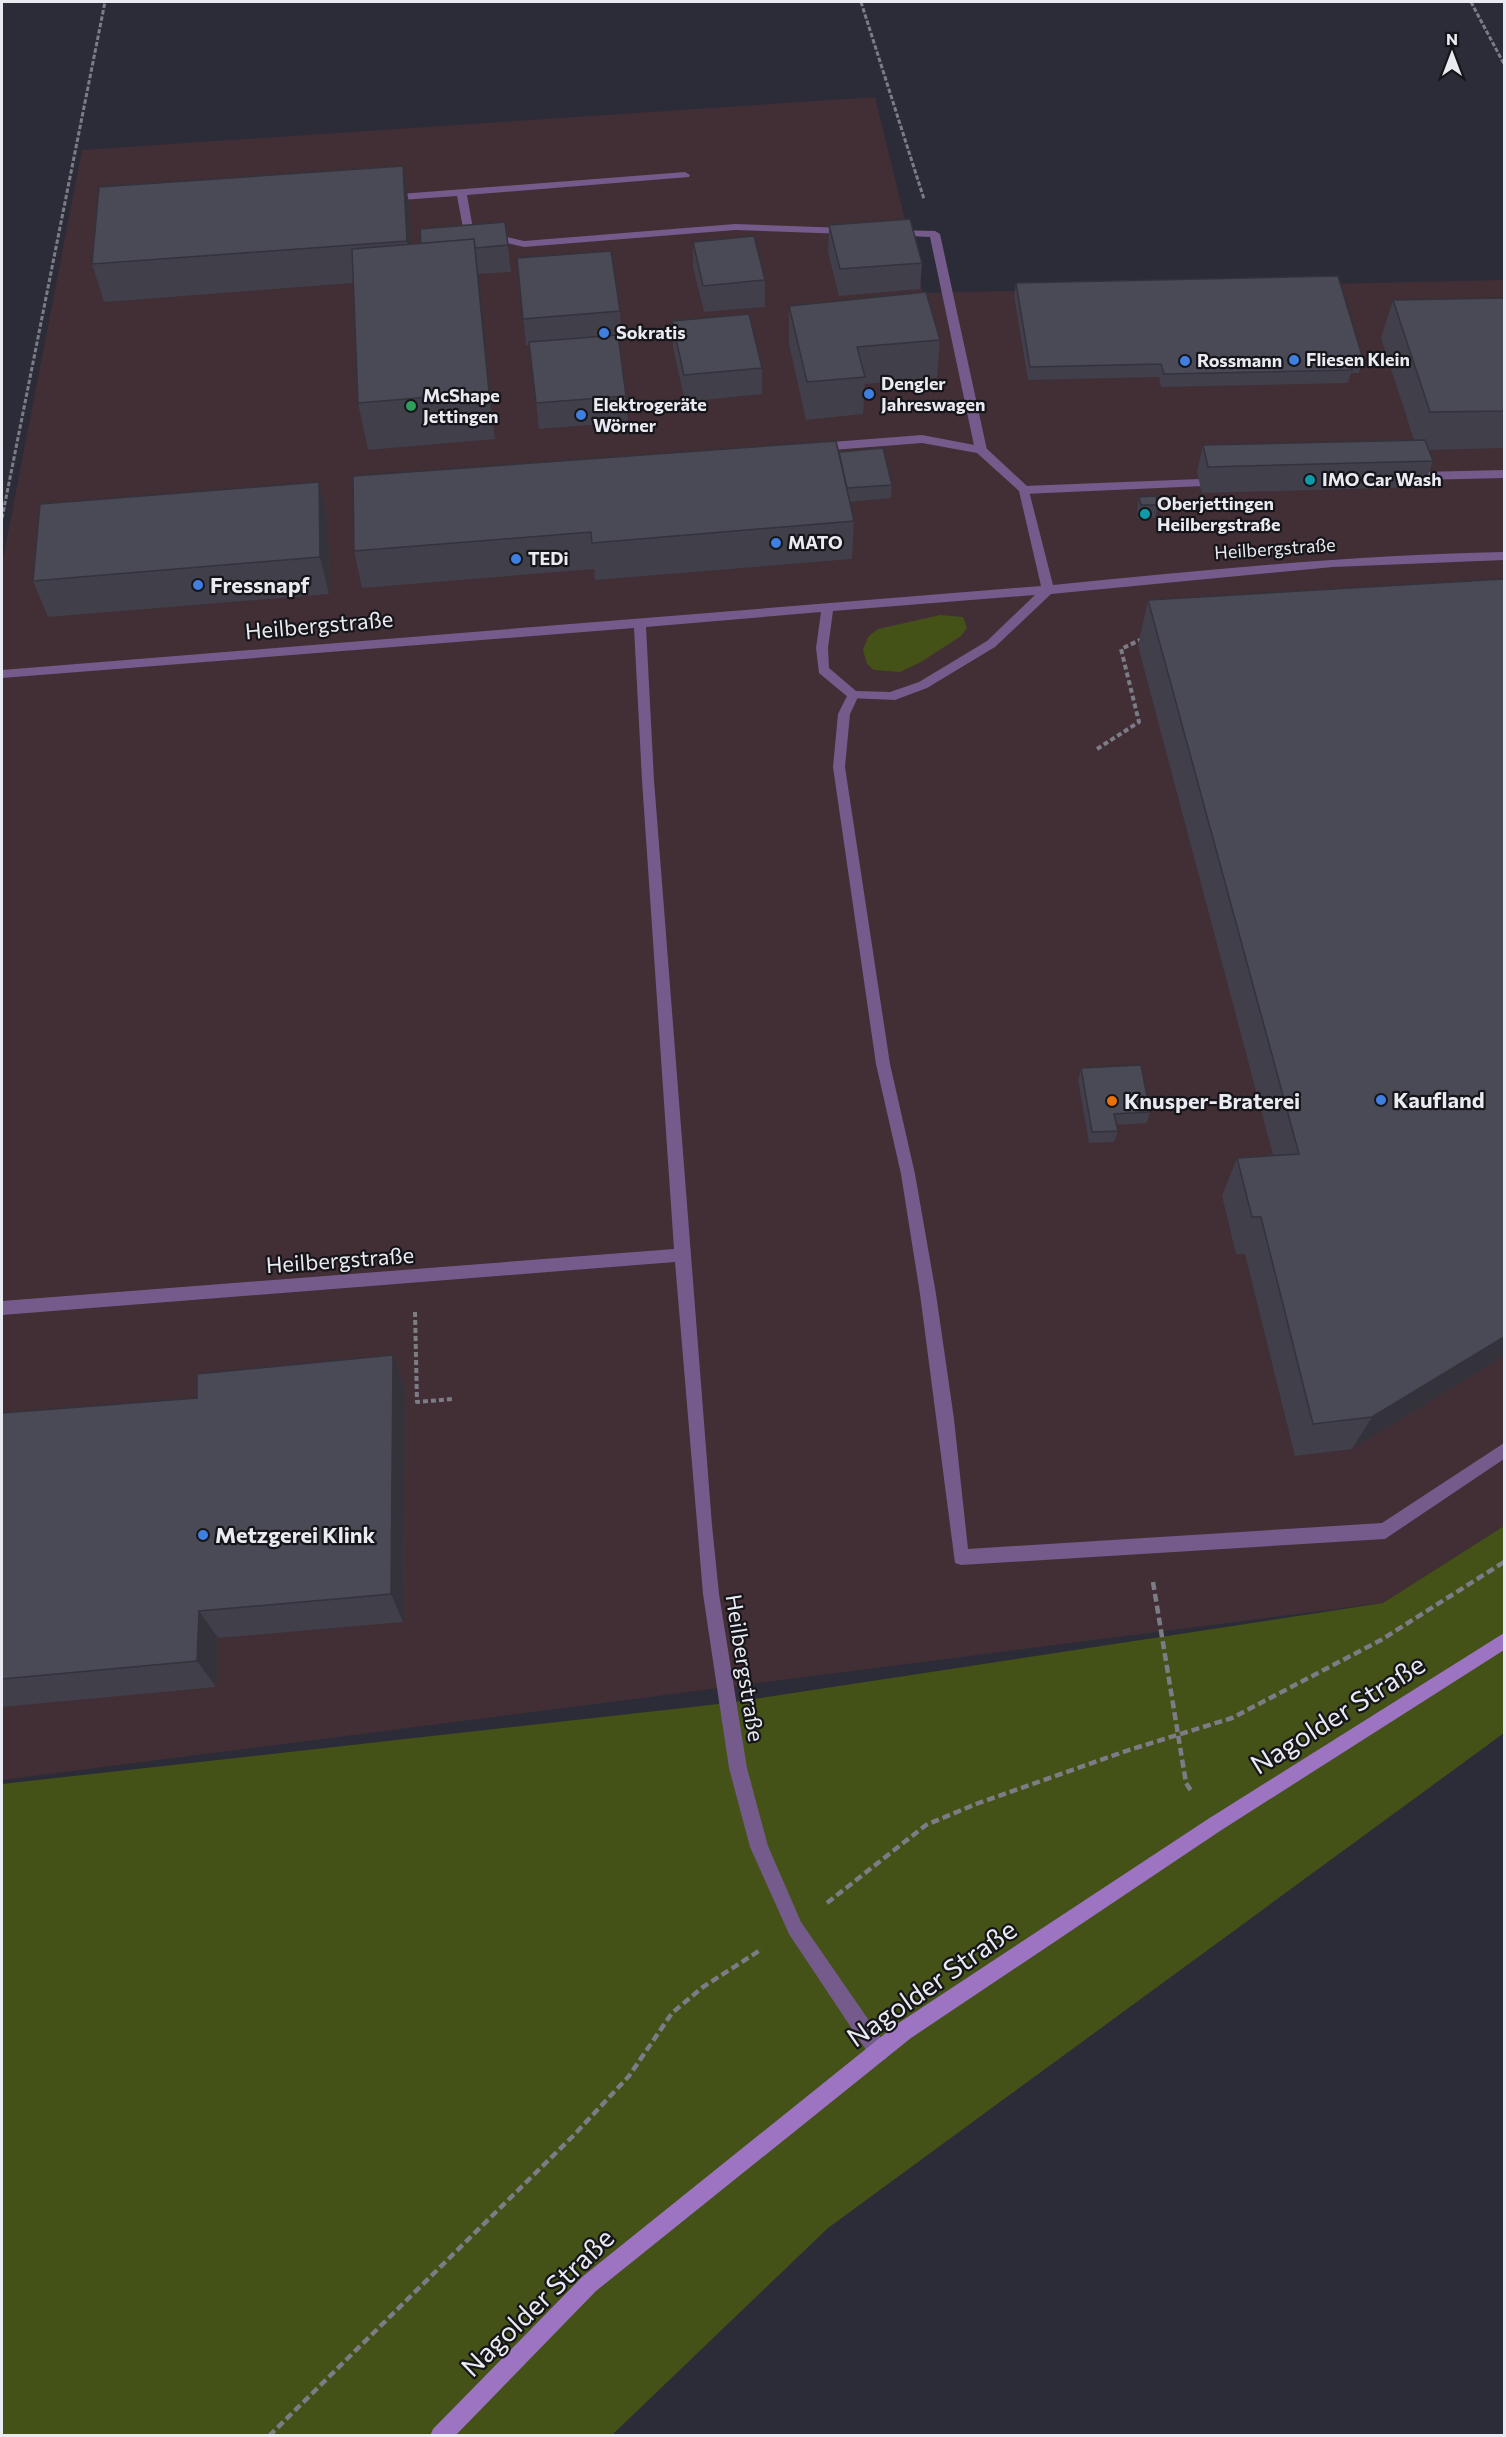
<svg xmlns="http://www.w3.org/2000/svg" width="1506" height="2437" viewBox="0 0 1506 2437" font-family="Commissioner,sans-serif">
  <style>
    .commercial { fill: #422e35 }
    .green { fill: #445117 }
    .lines { fill: none; stroke-linecap: round; stroke-linejoin: round }
    .path-far2 { stroke: #7c7c86; stroke-width: 3; stroke-dasharray: 4.5 2; stroke-linecap: butt }
    .path-far1 { stroke: #7c7c86; stroke-width: 4; stroke-dasharray: 5 3; stroke-linecap: butt }
    .path { stroke: #7c7c86; stroke-width: 4.5; stroke-dasharray: 8 4; stroke-linecap: butt }
    .lane { fill: #745b8b; fill-rule: evenodd }
    .street { fill: #745b8b; fill-rule: evenodd }
    .secondary { fill: #9c74c1; fill-rule: evenodd }
    .wall { fill: #403f4a }
    .shaded-wall { fill: #34333c }
    .building { fill: #4a4956; stroke: #34333c; stroke-width: 1.5 }
    .shop-dot { fill: #3f7fe0; stroke: #15151a; stroke-width: 2 }
    .leisure-dot { fill: #2e9e5b; stroke: #15151a; stroke-width: 2 }
    .culture-dot { fill: #0f9aa8; stroke: #15151a; stroke-width: 2 }
    .food-dot { fill: #e8710a; stroke: #15151a; stroke-width: 2 }
    .labels { text-anchor: middle; stroke-width: 4.5; stroke-linejoin: round; paint-order: stroke }
    .far-poi-label { font-size: 18px; font-weight: bold; fill: #eaeaf2; stroke: #15151a; text-anchor: start }
    .far-street-label { font-size: 18px; fill: #eaeaf2; stroke: #15151a }
    .poi-label { font-size: 22px; font-weight: bold; fill: #eaeaf2; stroke: #15151a; text-anchor: start }
    .street-label { font-size: 22px; fill: #eaeaf2; stroke: #15151a }
    .near-street-label { font-size: 27px; fill: #eaeaf2; stroke: #15151a }
  </style>
  <rect width="100%" height="100%" fill="#2c2c38"/>
  <polygon class="commercial" points="875,97 923,293 1504,280 1504,1526 1383,1603 2,1780 2,564 82,150"/>
  <g class="green">
    <polygon points="940,615 963,617 967,628 961,636 921,662 900,672 874,670 867,664 863,650 868,637 878,629"/>
    <polygon points="1504,1526 1504,1733 828,2228 612,2435 2,2435 2,1784 728,1703 1383,1603"/>
  </g>
  <g class="lines">
    <g class="path-far2">
      <polyline points="861,2 924,199"/>
      <polyline points="1471,2 1504,64"/>
      <polyline points="2,518 105,2"/>
    </g>
    <g class="path-far1">
      <polyline points="1097,749 1139,722 1121,649 1142,639"/>
      <polyline points="415,1312 417,1402 453,1399"/>
    </g>
    <g class="path">
      <polyline points="1153,1582 1186,1783 1192,1792"/>
      <polyline points="827,1903 926,1825 976,1804 1129,1750 1232,1718 1381,1640 1504,1562"/>
      <polyline points="269,2436 573,2136 629,2076 672,2013 703,1987 762,1949"/>
    </g>
    <g class="lane">
      <polygon points="685,172 690,175 689,177 467,195 473,229 524,241 735,224 846,228 851,231 846,234 735,230 524,247 464,233 457,196 387,201 382,198 387,195"/>
      <polygon points="894,230 935,231 940,234 987,450 985,453 981,454 975,450 930,237 890,235 889,233"/>
      <polygon points="1504,470 1504,478 1420,480 1414,476 1420,472"/>
      <polygon points="1200,479 1206,483 1204,486 1024,494 1018,490 1024,486"/>
      <polygon points="853,690 859,695 850,714 845,767 890,1064 915,1174 936,1294 954,1419 968,1549 1382,1523 1504,1443 1504,1459 1385,1539 961,1565 955,1563 920,1294 901,1174 876,1064 833,767 838,714 849,692"/>
    </g>
    <path class="street" d="M922,435L985,447L1028,487L1053,585C1203,570 1353,555 1504,552V560L1333,567L1051,594L995,647L927,688L895,700L849,698L819,673L816,648L821,612L646,627L654,780L712,1525L719,1594L747,1768L768,1846L801,1922L886,2045L888,2052L886,2059L879,2061L872,2059L789,1934L750,1847L729,1768L703,1594L675,1262L2,1315V1301L674,1249L642,780L634,628L2,678V670L1041,586L1019,491L977,453L922,443L819,451L813,447L819,443ZM1035,595L987,641L919,682L890,692L856,691L829,668L828,648L833,611Z"/>
    <polygon class="secondary" points="1504,1633 1504,1650 1220,1831 911,2038 596,2291 455,2436 430,2436 433,2429 582,2277 897,2024 1208,1819"/>
  </g>
  <g class="wall">
    <polygon points="409,204 411,244 421,244 505,222 511,272 478,274 495,439 368,450 358,403 353,283 104,302 92,264"/>
    <polygon points="829,225 922,263 920,289 839,296 828,252"/>
    <polygon points="693,242 765,280 765,307 704,312 693,268"/>
    <polygon points="517,258 620,311 622,338 618,338 626,396 628,422 539,429 530,345 526,345"/>
    <polygon points="1016,283 1363,359 1359,373 1351,373 1348,383 1161,387 1159,377 1028,380 1014,296"/>
    <polygon points="1504,298 1504,448 1429,450 1433,461 1424,487 1202,493 1197,472 1203,445 1414,440 1381,338 1393,300"/>
    <polygon points="789,306 940,340 937,378 865,384 863,414 806,420 789,344"/>
    <polygon points="672,321 762,368 762,394 685,402 673,347"/>
    <polygon points="839,452 892,485 891,498 850,502 854,521 852,559 595,580 594,569 362,588 354,551"/>
    <polygon points="319,482 328,520 329,594 48,617 33,581"/>
    <polygon points="1139,497 1158,505 1155,518 1138,519 1137,510"/>
    <polygon points="1148,600 1504,1356 1352,1449 1295,1456 1245,1254 1236,1254 1222,1196 1237,1158 1273,1155 1138,646"/>
    <polygon points="1081,1068 1150,1112 1147,1123 1116,1125 1118,1131 1114,1142 1089,1143 1078,1080"/>
    <polygon points="393,1355 405,1389 403,1622 218,1638 216,1687 2,1707 2,1413 197,1398"/>
  </g>
  <g class="shaded-wall">
    <polygon points="403,166 409,204 413,279 407,241"/>
    <polygon points="474,239 480,287 495,439 489,392"/>
    <polygon points="319,482 328,520 329,594 320,557"/>
    <polygon points="1504,1337 1504,1356 1352,1449 1372,1417"/>
    <polygon points="393,1355 405,1389 403,1622 391,1594"/>
    <polygon points="199,1611 218,1638 216,1687 197,1661"/>
  </g>
  <g class="building">
    <polygon points="403,166 407,241 92,264 99,187"/>
    <polygon points="910,219 922,263 840,269 829,225"/>
    <polygon points="505,222 508,245 475,248 474,239 421,244 420,229"/>
    <polygon points="754,236 765,280 703,286 693,242"/>
    <polygon points="474,239 489,392 358,403 352,249"/>
    <polygon points="611,251 620,311 523,319 517,258"/>
    <polygon points="1338,276 1363,359 1349,360 1352,370 1164,374 1161,364 1030,367 1016,283"/>
    <polygon points="926,292 940,340 857,347 865,377 807,382 789,306"/>
    <polygon points="1504,298 1504,411 1430,412 1393,300"/>
    <polygon points="749,314 762,368 684,375 672,321"/>
    <polygon points="618,335 626,396 536,403 529,342"/>
    <polygon points="1425,440 1433,461 1208,467 1203,445"/>
    <polygon points="836,441 854,521 592,543 591,532 354,551 353,476"/>
    <polygon points="883,448 892,485 847,488 839,452"/>
    <polygon points="319,482 320,557 33,581 40,504"/>
    <polygon points="1156,496 1158,505 1141,505 1139,497"/>
    <polygon points="1504,579 1504,1337 1372,1417 1313,1424 1261,1217 1252,1217 1237,1158 1299,1154 1148,600"/>
    <polygon points="1141,1065 1150,1112 1114,1114 1118,1131 1092,1132 1081,1068"/>
    <polygon points="393,1355 391,1594 199,1611 197,1661 2,1679 2,1413 197,1398 197,1374"/>
  </g>
  <g class="shop-dot">
    <circle cx="604" cy="333" r="6"/>
    <circle cx="1294" cy="360" r="6"/>
    <circle cx="1185" cy="361" r="6"/>
    <circle cx="869" cy="394" r="6"/>
    <circle cx="581" cy="415" r="6"/>
    <circle cx="776" cy="543" r="6"/>
    <circle cx="516" cy="559" r="6"/>
    <circle cx="198" cy="585" r="6"/>
    <circle cx="1381" cy="1100" r="6"/>
    <circle cx="203" cy="1535" r="6"/>
  </g>
  <circle class="leisure-dot" cx="411" cy="406" r="6"/>
  <g class="culture-dot">
    <circle cx="1310" cy="480" r="6"/>
    <circle cx="1145" cy="514" r="6"/>
  </g>
  <circle class="food-dot" cx="1112" cy="1101" r="6"/>
  <g class="labels">
    <g class="far-poi-label">
      <text x="616" y="339">Sokratis</text>
      <text x="1306" y="366">Fliesen Klein</text>
      <text x="1197" y="367">Rossmann</text>
      <text x="881" y="390">Dengler<tspan x="881" dy="21">Jahreswagen</tspan></text>
      <text x="423" y="402">McShape<tspan x="423" dy="21">Jettingen</tspan></text>
      <text x="593" y="411">Elektrogeräte<tspan x="593" dy="21">Wörner</tspan></text>
      <text x="1322" y="486">IMO Car Wash</text>
      <text x="1157" y="510">Oberjettingen<tspan x="1157" dy="21">Heilbergstraße</tspan></text>
      <text x="788" y="549">MATO</text>
      <text x="528" y="565">TEDi</text>
    </g>
    <g class="far-street-label">
      <text transform="translate(1275 549) rotate(-4)" y="6">Heilbergstraße</text>
    </g>
    <g class="poi-label">
      <text x="210" y="593">Fressnapf</text>
      <text x="1393" y="1108">Kaufland</text>
      <text x="1124" y="1109">Knusper-Braterei</text>
      <text x="215" y="1543">Metzgerei Klink</text>
    </g>
    <g class="street-label">
      <text transform="translate(319 625) rotate(-5)" y="8">Heilbergstraße</text>
      <text transform="translate(340 1260) rotate(-4)" y="8">Heilbergstraße</text>
      <text transform="translate(745 1668) rotate(81)" y="8">Heilbergstraße</text>
    </g>
    <g class="near-street-label">
      <text transform="translate(1338 1715) rotate(-32)" y="9">Nagolder Straße</text>
      <text transform="translate(932 1984) rotate(-35)" y="9">Nagolder Straße</text>
      <text transform="translate(538 2303) rotate(-44)" y="9">Nagolder Straße</text>
    </g>
  </g>
  <rect width="1506" height="2437" fill="none" stroke="#eaeaf2" stroke-width="6"/>
  <g transform="translate(1452 54)" stroke="#15151a" stroke-width="4.5" paint-order="stroke">
  <path d="M0-4.5L10 22L0 15L-10 22Z" fill="#eaeaf2"/>
  <text y="-9" font-size="16" font-weight="bold" text-anchor="middle" fill="#eaeaf2">N</text>
  </g>
</svg>
